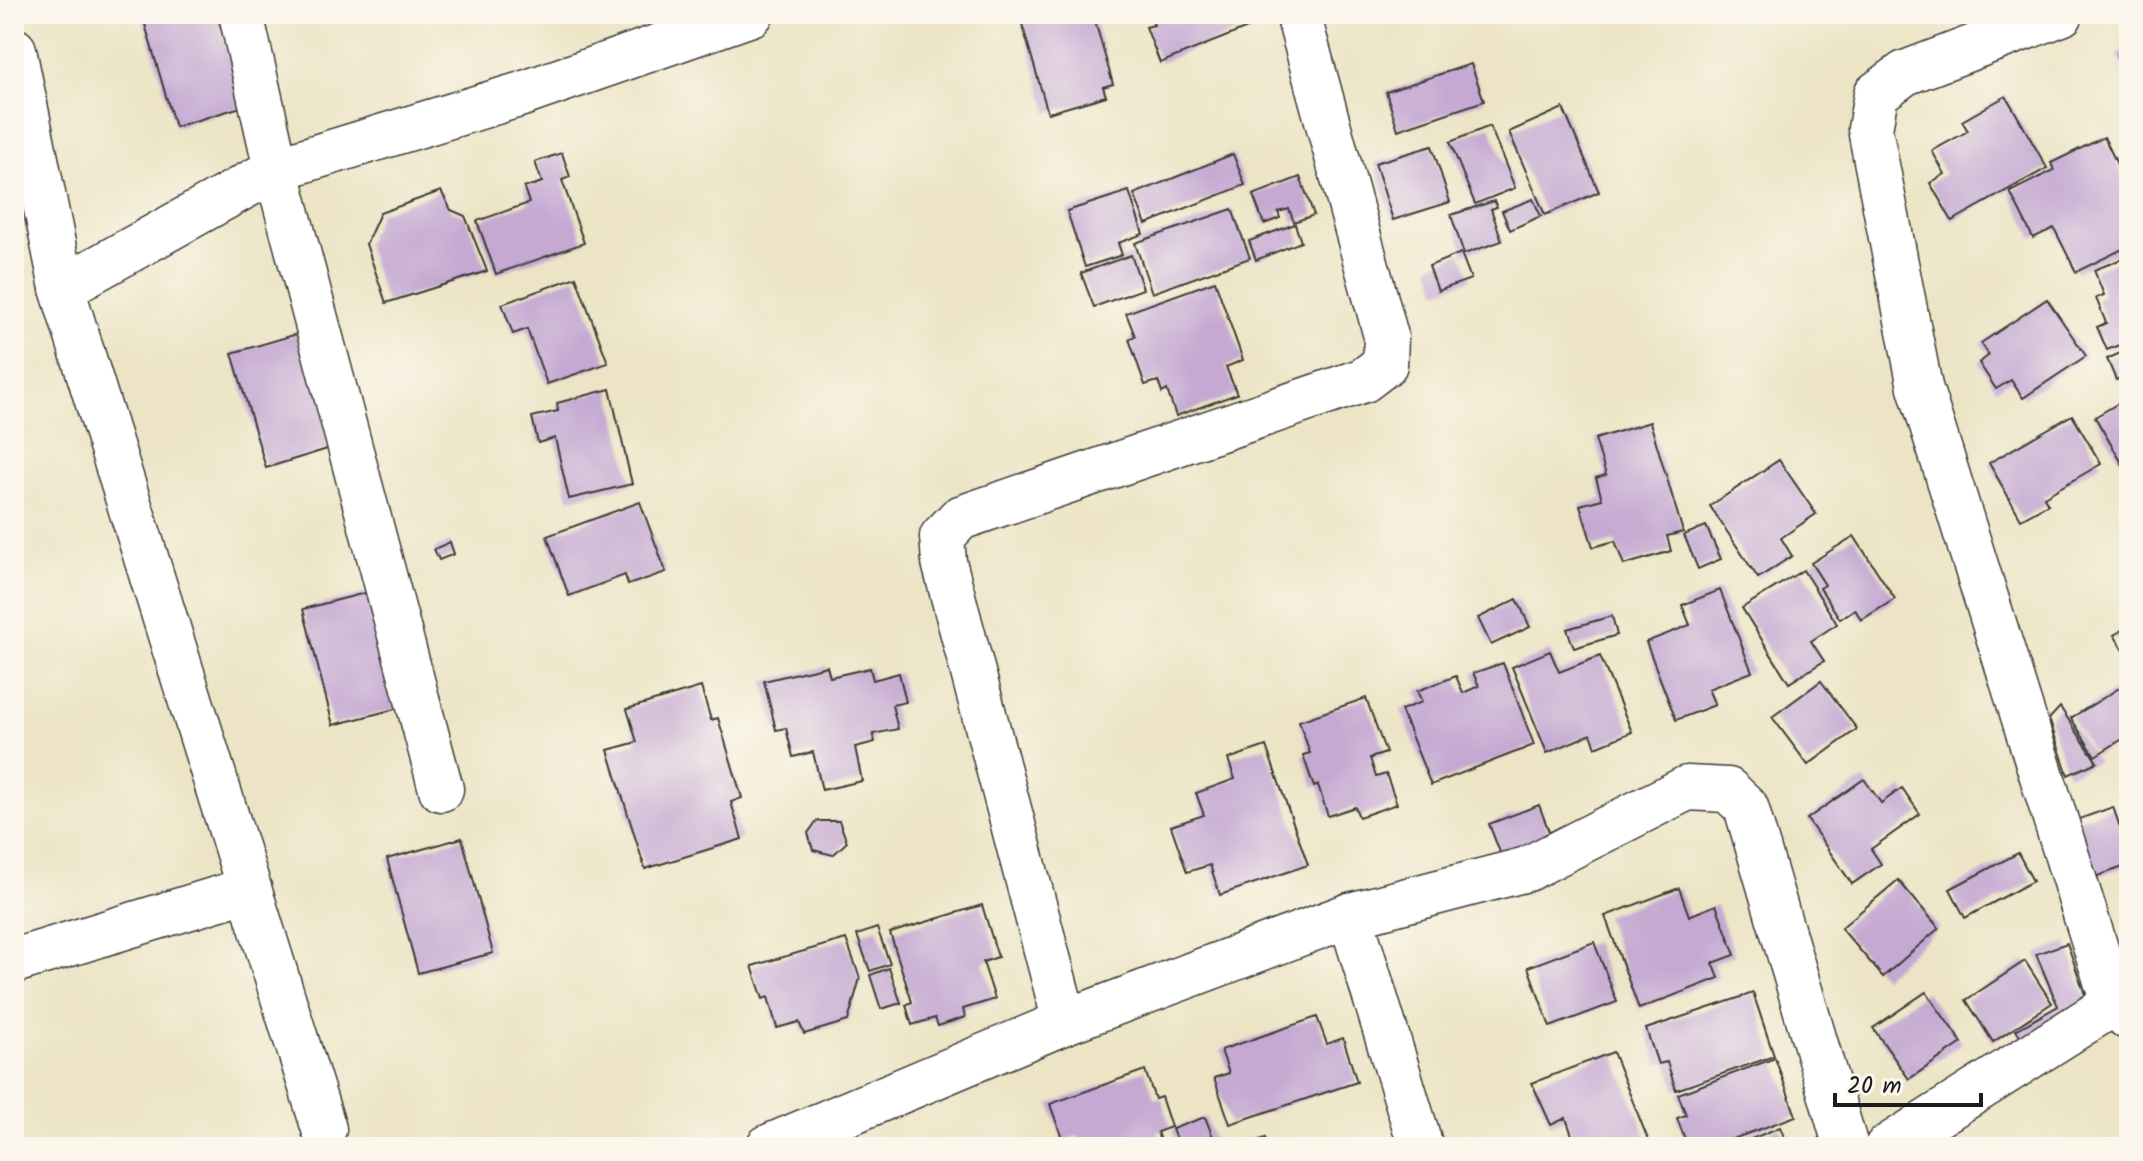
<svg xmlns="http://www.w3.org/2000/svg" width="2143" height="1161" viewBox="0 0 2143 1161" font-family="Kalam,sans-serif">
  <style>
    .building { fill: #c5a9d2 }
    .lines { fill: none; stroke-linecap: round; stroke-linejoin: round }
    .street-casing { stroke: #3b3a35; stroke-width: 47 }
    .street { stroke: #fff; stroke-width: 44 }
  </style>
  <rect width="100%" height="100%" fill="#fbf7ec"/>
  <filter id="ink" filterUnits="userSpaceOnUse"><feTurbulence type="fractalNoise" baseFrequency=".0125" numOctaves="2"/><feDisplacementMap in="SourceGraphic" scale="16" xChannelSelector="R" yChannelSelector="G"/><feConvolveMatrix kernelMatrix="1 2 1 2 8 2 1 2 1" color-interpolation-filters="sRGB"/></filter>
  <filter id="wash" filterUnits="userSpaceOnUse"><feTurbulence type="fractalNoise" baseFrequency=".006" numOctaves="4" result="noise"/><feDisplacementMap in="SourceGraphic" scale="32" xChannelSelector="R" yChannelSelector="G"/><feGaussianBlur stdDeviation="1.8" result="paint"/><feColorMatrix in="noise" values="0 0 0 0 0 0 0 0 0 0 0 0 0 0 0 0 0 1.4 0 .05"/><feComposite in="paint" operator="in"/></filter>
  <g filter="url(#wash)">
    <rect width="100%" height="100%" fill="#ece4c5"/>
    <g id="blocks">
      <g class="building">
        <polygon points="142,14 217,14 244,106 175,127"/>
        <polygon points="1029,14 1093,14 1113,84 1103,87 1106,96 1048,113 1020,17"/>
        <polygon points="1149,14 1262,14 1265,21 1160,63 1146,27 1154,25"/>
        <polygon points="2121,14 2129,14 2129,28"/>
        <polygon points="2129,47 2129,73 2117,55"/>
        <polygon points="1471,64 1484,101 1398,130 1386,92"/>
        <polygon points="2006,96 2047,168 1952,221 1930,183 1945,174 1932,151 1968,131 1962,121"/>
        <polygon points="1563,108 1599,192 1545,215 1509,132"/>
        <polygon points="1490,126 1515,188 1475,204 1450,142"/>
        <polygon points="2104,137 2129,189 2129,246 2076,272 2054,228 2033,238 2010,192 2054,170 2051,163"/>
        <polygon points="1432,146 1450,202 1393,220 1375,163"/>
        <polygon points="562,153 570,177 562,180 584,243 496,274 477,221 529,203 524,188 542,182 535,162"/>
        <polygon points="1233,154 1245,185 1146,224 1134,194"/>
        <polygon points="1300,177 1314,215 1294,222 1289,209 1278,212 1280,218 1264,224 1253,195"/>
        <polygon points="441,191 451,210 465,216 487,271 386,303 366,244 380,213"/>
        <polygon points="1129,191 1143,234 1118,243 1122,255 1085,267 1067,211"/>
        <polygon points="1533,199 1541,216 1510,230 1502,211"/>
        <polygon points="1494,201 1497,207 1491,209 1502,241 1464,254 1451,215"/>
        <polygon points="1232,209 1250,258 1152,293 1135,243"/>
        <polygon points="1295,224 1301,242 1256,260 1249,241"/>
        <polygon points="1461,253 1471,279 1438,291 1429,266"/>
        <polygon points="1131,255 1143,289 1094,307 1081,273"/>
        <polygon points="2129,256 2129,341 2107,350 2097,327 2106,323 2096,298 2104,295 2094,270"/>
        <polygon points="576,277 608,363 547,384 527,329 513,334 502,304"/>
        <polygon points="1215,281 1243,360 1226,367 1237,394 1176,416 1167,390 1162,393 1158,381 1145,385 1129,339 1135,336 1126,313"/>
        <polygon points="2047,299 2086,356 2023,398 2011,380 1996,389 1979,363 1989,355 1981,343"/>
        <polygon points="304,332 337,446 266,468 232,353"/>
        <polygon points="2129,349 2129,374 2116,380 2107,359"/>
        <polygon points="610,389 632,484 569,499 555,438 538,443 532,417 558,411 557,403"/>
        <polygon points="2129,397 2129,475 2095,417"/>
        <polygon points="2072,415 2101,464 2044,497 2048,504 2021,519 1989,463"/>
        <polygon points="1650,422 1683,532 1667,536 1671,551 1624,565 1615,541 1593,547 1580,505 1602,499 1596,478 1606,475 1595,439"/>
        <polygon points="1779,460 1816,514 1781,538 1792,556 1758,578 1710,506"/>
        <polygon points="640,502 666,572 628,585 625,575 569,596 547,536"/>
        <polygon points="1706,526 1721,559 1698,569 1684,535"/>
        <polygon points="1854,536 1895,599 1861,620 1855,609 1840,619 1820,588 1825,585 1811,563"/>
        <polygon points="450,542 454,554 439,560 434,549"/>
        <polygon points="1803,570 1837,624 1811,641 1824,661 1789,683 1742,608"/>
        <polygon points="1720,590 1752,672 1708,689 1715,705 1676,720 1646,642 1690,625 1682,605"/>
        <polygon points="373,591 403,707 333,725 303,609"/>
        <polygon points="1517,599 1530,627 1491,645 1478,618"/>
        <polygon points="1612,616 1617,635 1574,648 1567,629"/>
        <polygon points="2129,626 2129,658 2114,635"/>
        <polygon points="1550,651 1559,672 1600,656 1632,732 1596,747 1591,734 1547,753 1512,667"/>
        <polygon points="1503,663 1534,745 1431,785 1401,710 1422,702 1417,691 1456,676 1463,693 1479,686 1473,673"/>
        <polygon points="827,666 830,677 870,668 873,680 899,673 906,702 892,705 898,729 873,734 875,742 855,747 862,781 822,790 813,752 793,757 786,728 776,730 764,681"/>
        <polygon points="1821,681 1857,729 1808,765 1772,717"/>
        <polygon points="2129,682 2129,735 2095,756 2071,718"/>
        <polygon points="701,687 711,720 718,718 742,798 731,802 742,839 645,869 608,750 637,742 627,709"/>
        <polygon points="1366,698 1386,753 1370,758 1376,777 1386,774 1397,804 1359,817 1355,807 1328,816 1318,785 1314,787 1303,755 1310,753 1299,721"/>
        <polygon points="2060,707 2097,762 2068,775 2049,719"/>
        <polygon points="1266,746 1308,865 1220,895 1210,865 1187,872 1171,826 1204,815 1196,793 1235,779 1228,759"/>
        <polygon points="1864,779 1881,803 1902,788 1920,814 1871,849 1881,864 1852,884 1807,819"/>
        <polygon points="1539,805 1554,845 1505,865 1489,824"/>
        <polygon points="2113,807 2129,853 2129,865 2095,877 2076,820"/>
        <polygon points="817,821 839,821 847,842 833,855 813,850 808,833"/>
        <polygon points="462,838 493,953 418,973 387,859"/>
        <polygon points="2018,853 2033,881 1965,918 1950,889"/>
        <polygon points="1898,880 1939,928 1883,977 1841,928"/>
        <polygon points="1679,888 1689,916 1716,905 1735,955 1713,963 1719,978 1639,1009 1605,916"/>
        <polygon points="982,905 998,957 983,962 995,999 963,1009 965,1017 938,1026 935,1018 912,1025 906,1005 912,1002 890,933"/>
        <polygon points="877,928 890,964 870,971 857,935"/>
        <polygon points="846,939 860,978 848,1021 804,1034 799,1022 777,1028 768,997 763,999 752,966"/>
        <polygon points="1594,942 1617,1002 1550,1027 1528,967"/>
        <polygon points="2067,943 2091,1012 2030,1051 2016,1030 2058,1006 2036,954"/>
        <polygon points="2025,961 2052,1003 1993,1042 1966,1000"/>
        <polygon points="889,968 901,1003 881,1009 870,975"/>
        <polygon points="1926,992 1962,1043 1909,1079 1873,1028"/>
        <polygon points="1753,993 1774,1056 1676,1090 1667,1062 1658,1064 1646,1029"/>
        <polygon points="1317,1017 1327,1044 1343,1038 1357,1082 1230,1124 1214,1078 1229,1073 1221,1050"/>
        <polygon points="1613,1052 1651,1147 1576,1147 1566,1118 1551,1125 1532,1083"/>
        <polygon points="1775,1058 1796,1116 1711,1147 1688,1147 1677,1118 1686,1115 1678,1094"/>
        <polygon points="1145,1070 1155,1099 1161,1097 1171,1127 1157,1132 1162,1147 1084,1147 1079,1136 1063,1141 1050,1104"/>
        <polygon points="1205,1117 1217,1147 1179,1147 1172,1129"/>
        <polygon points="1780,1127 1788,1147 1732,1147"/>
        <polygon points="1265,1138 1268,1147 1240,1147"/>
      </g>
    </g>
  </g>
  <g filter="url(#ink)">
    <use href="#blocks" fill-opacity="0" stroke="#3b3a35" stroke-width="2"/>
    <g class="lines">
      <defs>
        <g id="street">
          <polyline points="241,14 276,169 441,789"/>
          <polyline points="2061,14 1905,73 1876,94 1870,129 1920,387 2113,1003 2129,1018"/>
          <polyline points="14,50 62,288 324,1129"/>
          <polyline points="62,288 276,169 522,94 751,14"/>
          <polyline points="1350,915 1421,1147"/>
          <polyline points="14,961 249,889"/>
          <polyline points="1065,1022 1350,915 1527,869 1687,788 1728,790 1746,807 1846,1147"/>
          <polyline points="768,1147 1065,1022 944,562 942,537 960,518 1364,380 1385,364 1386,336 1298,14"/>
          <polyline points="1887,1147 2129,994"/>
        </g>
      </defs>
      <use href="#street" class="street-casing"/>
      <use href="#street" class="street"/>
    </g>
  </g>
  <rect width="2143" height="1161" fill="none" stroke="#fbf7ec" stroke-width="48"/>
  <path d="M1835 1093v12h146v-12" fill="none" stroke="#1c1c1c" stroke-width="4"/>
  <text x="1847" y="1093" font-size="24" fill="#1c1c1c" stroke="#fbf7ec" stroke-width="6" paint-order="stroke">20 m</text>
</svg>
